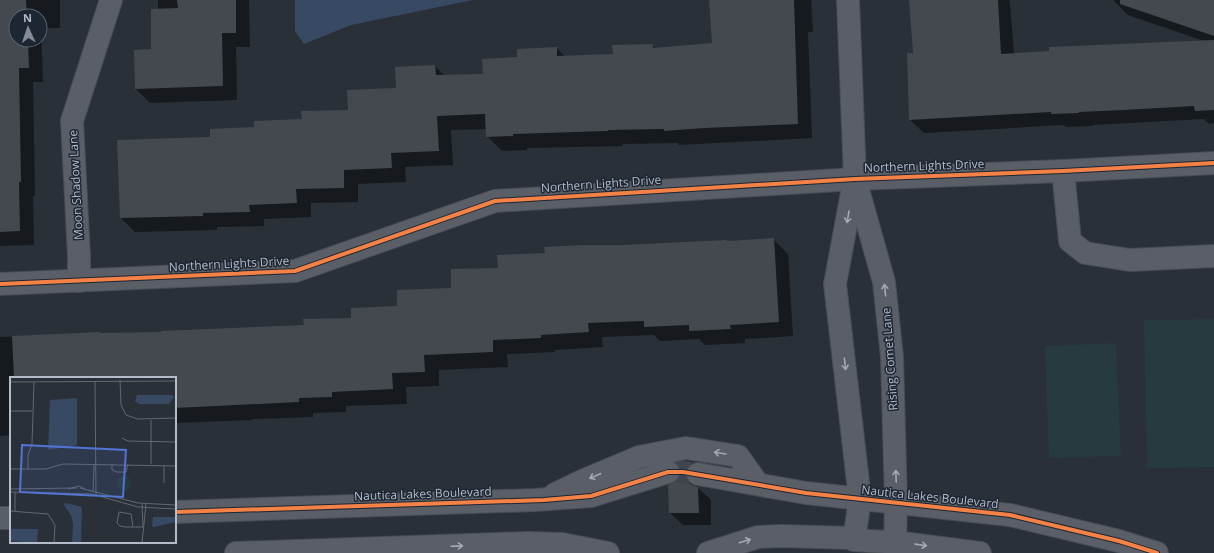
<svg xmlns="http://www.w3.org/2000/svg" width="1214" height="553" viewBox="0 0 1214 553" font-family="'Open Sans',sans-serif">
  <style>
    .green { fill: #273a3e }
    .water { fill: #384963 }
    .shadow { fill: #0007; fill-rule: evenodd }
    .building { fill: #444950 }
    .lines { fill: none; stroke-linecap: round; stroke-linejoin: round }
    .minor-tunnel { stroke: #3f454e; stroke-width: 22; stroke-dasharray: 22 11; stroke-linecap: butt }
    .minor-casing { stroke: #484c53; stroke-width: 24 }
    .minor { stroke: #5a5e66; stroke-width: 22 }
    .cycleway-casing { stroke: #1d2633; stroke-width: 6 }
    .cycleway { stroke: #f48246; stroke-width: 4 }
    .oneway { stroke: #a2a9b5 }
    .labels { text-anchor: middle; stroke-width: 3; stroke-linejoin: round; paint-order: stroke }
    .street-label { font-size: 12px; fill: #b4bcc9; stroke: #1d2633 }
    .inset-road { fill: none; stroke: #616872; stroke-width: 1 }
    .view { fill: #5274d3; fill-opacity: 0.15; stroke: #5274d3; stroke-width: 2 }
    .inset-edge { fill: none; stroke: #b4bcc9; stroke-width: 2 }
  </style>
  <rect width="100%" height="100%" fill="#2a3038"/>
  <g class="green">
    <polygon points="1214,319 1214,467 1147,468 1144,320"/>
    <polygon points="1116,343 1121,456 1049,458 1045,346"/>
  </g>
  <polygon class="water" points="295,0 473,0 351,25 304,44 295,31"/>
  <g class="shadow">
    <path d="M0,0H60V28H41L43,82H33L35,196H33L34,245L0,246ZM16,16H40V40H16Z"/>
    <polygon points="158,0 249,0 250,47 236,47 237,100 150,103 136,89 152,50 158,10"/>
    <polygon points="710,0 811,0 813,32 808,32 812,138 679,145 678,143 622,144 623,146 527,148 527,150 502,151 487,136 487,129 451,130 453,165 405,167 406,182 358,184 358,202 311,203 311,217 264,219 264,226 217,227 217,230 135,232 121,218 211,138 256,128 349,111 397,89 435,66 444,75 484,75 518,58 557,48 565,57 614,55 652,45 655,48 713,44"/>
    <polygon points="910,0 1009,0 1010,3 1014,54 1207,42 1128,15 1114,1 1115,0 1214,0 1214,123 1209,124 1204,119 1093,125 1093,126 1066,127 1064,125 924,133 910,120 914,54"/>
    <polygon points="773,239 788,254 793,336 745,339 745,343 705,345 699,339 660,341 654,335 602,337 603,347 555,350 555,352 507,354 508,367 439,370 439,386 406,387 407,404 346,406 346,412 313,413 313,417 252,419 252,420 175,423 175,378 11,378 11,435 0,436 0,337 99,333 100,334 162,333 305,326 352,319 399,307 452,289 499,268 546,254 622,246"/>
    <polygon points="693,463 705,475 700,479 698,485 698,488 711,500 711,525 683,525 670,513 678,481 681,475 681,468 678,464"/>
  </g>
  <g class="building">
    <polygon points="0,0 26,0 27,16 16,16 16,40 28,40 29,68 19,68 21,182 19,182 20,231 0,232"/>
    <polygon points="177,0 236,0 236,33 222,33 223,86 135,89 134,50 151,49 151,9 178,8"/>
    <polygon points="709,0 794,0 798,124 704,128 664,131 664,129 608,130 608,131 513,134 513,136 486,137 485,114 437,116 439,151 391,153 392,168 344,170 344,188 296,189 297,203 249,205 250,212 203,213 203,216 120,218 117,140 210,137 210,129 254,127 254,121 302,119 301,111 348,110 347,90 396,88 395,67 435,65 436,75 483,74 482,59 517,57 517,49 557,47 557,56 613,54 612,45 653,44 653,48 712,43"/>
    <polygon points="909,0 998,0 1001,54 1049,51 1049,47 1214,40 1214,110 1195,111 1194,106 1124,110 1079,112 1079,113 1051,114 1051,112 909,120 907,53 913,53"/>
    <polygon points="1120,0 1214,0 1214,36 1120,4"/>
    <polygon points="774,238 779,322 730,325 731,329 689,331 689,325 644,327 644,321 588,323 589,332 541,335 541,338 493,340 493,352 424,355 425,372 392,373 393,389 332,392 332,397 299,398 299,402 175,408 175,378 14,378 12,336 100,332 100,333 161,332 161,331 304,325 303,319 351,318 351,308 397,306 397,290 451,288 451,269 498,268 497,255 545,253 544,247 582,245 622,245 727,240 727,241"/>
    <polygon points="694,462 688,466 686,472 686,478 690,484 698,487 699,513 669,513 668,485 677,481 680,474 680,468 676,463"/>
  </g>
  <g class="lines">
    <polyline class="minor-tunnel" points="668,472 683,472 698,474"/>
    <defs>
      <g id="minor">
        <polyline points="848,0 855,179 884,282 892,357 896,503 895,543"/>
        <polyline points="1063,171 1070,241 1085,253 1130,260 1214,256"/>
        <polyline points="79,281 79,256 72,121 111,0"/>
        <polyline points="0,284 295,271 495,201 855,179 1063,171 1214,163"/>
        <polyline points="698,474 806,493 1010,515 1119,541 1157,553"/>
        <polyline points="555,494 582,481 639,457 686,448 738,456 758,484"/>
        <polyline points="175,512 535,500 591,496 668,472"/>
        <polyline points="0,518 11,518"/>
        <polyline points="854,540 860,499 835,284 854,182"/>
        <polyline points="236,553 528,543 562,544 608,553"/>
        <polyline points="708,553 758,537 782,536 850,538 854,540 902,543 980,553"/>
      </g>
    </defs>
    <use href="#minor" class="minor-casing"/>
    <use href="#minor" class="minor"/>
    <defs>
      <g id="cycleway">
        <polyline points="0,284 295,271 495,201 855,179 1063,171 1214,163"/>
        <polyline points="175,512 544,500 591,496 668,472 683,472 806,493 1010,515 1119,541 1157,553"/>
      </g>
    </defs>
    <use href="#cycleway" class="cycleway-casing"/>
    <use href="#cycleway" class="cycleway"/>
  </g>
  <defs><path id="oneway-shaft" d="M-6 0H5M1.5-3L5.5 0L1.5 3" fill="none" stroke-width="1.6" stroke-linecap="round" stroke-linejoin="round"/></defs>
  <g class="oneway">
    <use href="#oneway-shaft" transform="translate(848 217) rotate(100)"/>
    <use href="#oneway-shaft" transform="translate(885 290) rotate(-96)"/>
    <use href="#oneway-shaft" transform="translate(845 364) rotate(84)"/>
    <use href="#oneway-shaft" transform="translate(720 453) rotate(-171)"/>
    <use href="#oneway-shaft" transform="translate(595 476) rotate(157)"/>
    <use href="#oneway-shaft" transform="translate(896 476) rotate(-92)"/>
    <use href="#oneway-shaft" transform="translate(745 541) rotate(-17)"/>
    <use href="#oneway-shaft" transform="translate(921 545) rotate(8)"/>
    <use href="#oneway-shaft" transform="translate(457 546) rotate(-2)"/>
  </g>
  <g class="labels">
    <g class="street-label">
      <text transform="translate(924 166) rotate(-2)" y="4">Northern Lights Drive</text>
      <text transform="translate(601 184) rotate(-4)" y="4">Northern Lights Drive</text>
      <text transform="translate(76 185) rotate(-93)" y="4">Moon Shadow Lane</text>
      <text transform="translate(229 264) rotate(-3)" y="4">Northern Lights Drive</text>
      <text transform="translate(890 359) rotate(-94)" y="4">Rising Comet Lane</text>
      <text transform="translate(423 494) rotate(-2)" y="4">Nautica Lakes Boulevard</text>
      <text transform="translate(930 497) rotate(6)" y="4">Nautica Lakes Boulevard</text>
    </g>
  </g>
  <g transform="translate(10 377)">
    <rect width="166" height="166" fill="#2a3038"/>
    <path d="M107 106a7 7 0 1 1 14 0a7 7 0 1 1-14 0Z" fill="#273a3e"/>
    <path d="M127,18H162L164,20L159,27H129L125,24ZM67,21V68L38,73L40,23ZM56,126L72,130L71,166H62L63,147L61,138L53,127ZM143,140H166V145L144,150L142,149ZM0,152H28L27,166L0,164Z" fill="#384963"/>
    <path class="inset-road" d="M110,3L111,28L116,38L128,42L166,41M0,5L166,4M85,5L86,118M0,34H22M112,61L118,64L166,65M102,87V93L107,95H116L118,87M141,87V43M0,92H36L53,87L166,89M18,92V78L22,67L24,5M154,106V88M70,111L128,126L166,128M0,112L67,111M58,112L69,109L75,112M0,115L82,117L128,130L166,132M83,115L84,88M132,127L133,150M0,134L38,137L45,148L44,166M5,134V115M123,150L121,137L109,135L107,146L110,149L115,150H133M132,166L136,127"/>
    <path class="view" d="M12,68L116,73L113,120L10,115Z"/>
    <rect width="166" height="166" class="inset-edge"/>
  </g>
  <g transform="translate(28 28) rotate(357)"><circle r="19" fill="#1d2633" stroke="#59626f"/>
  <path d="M0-3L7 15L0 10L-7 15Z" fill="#848b96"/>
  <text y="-6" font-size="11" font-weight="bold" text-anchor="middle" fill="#b4bcc9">N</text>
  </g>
</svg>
